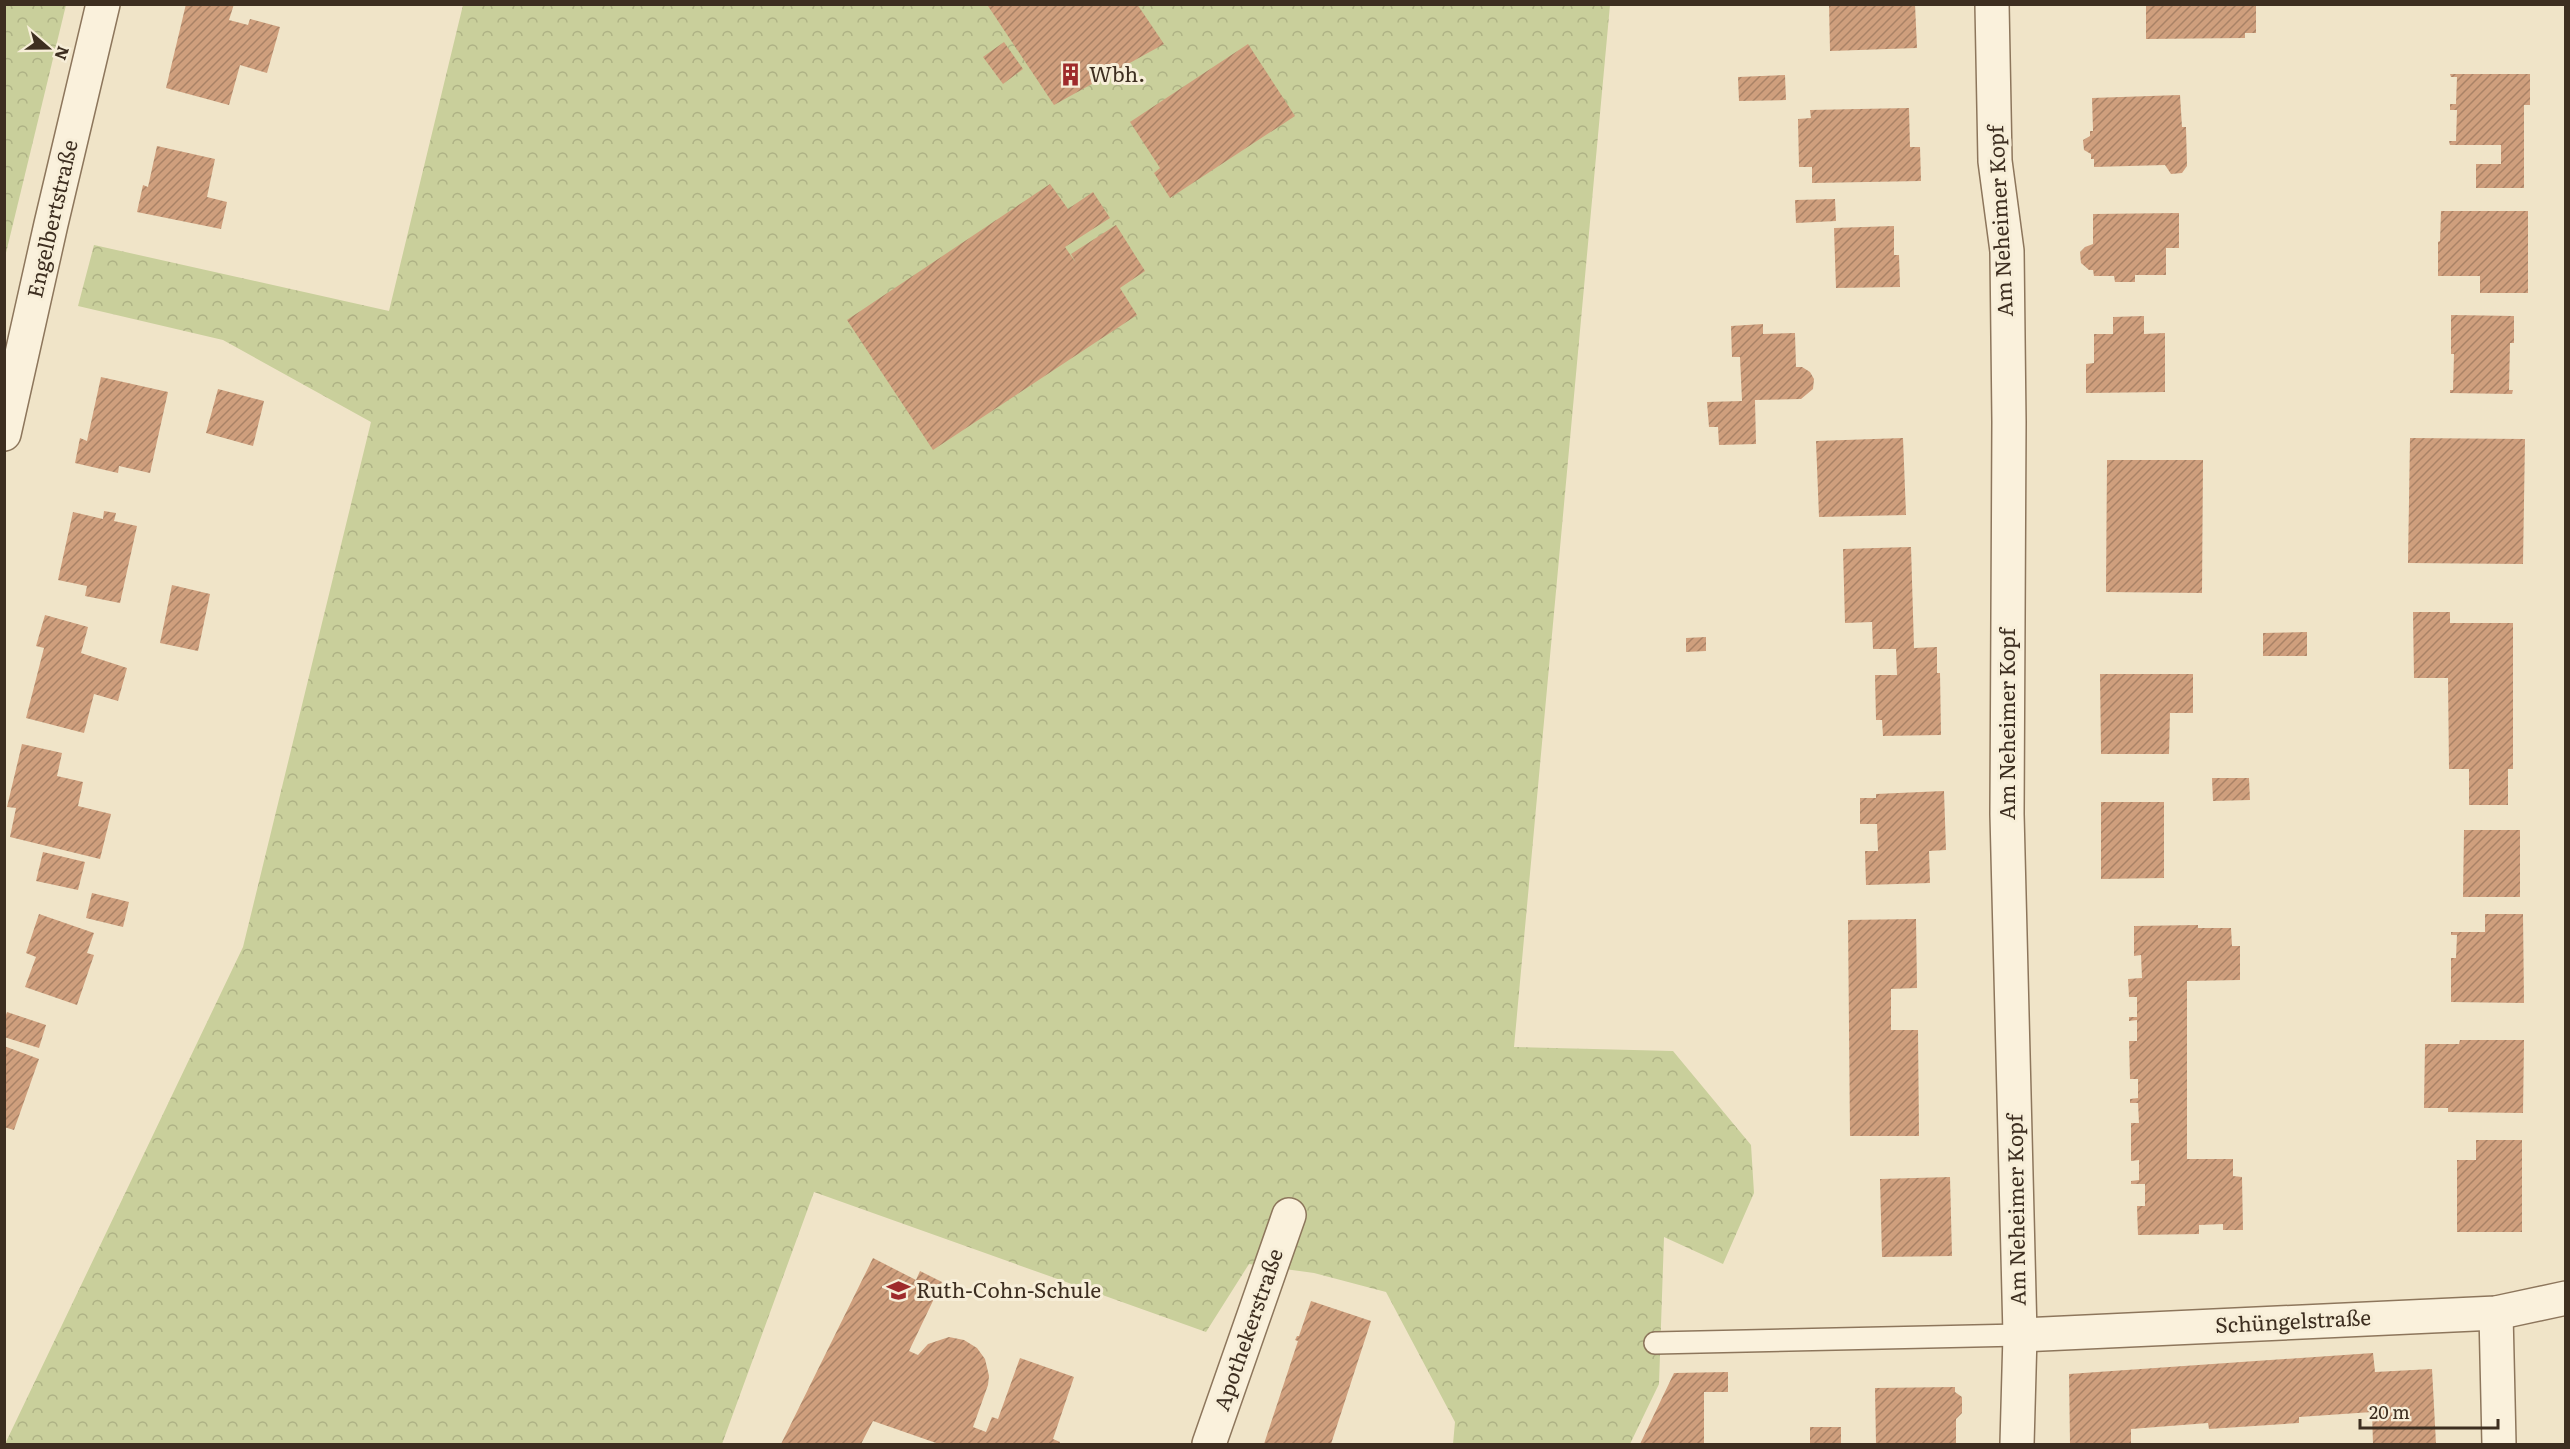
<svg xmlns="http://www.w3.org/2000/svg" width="2570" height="1449" viewBox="0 0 2570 1449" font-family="Literata,serif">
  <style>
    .forest { fill: url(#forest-crowns) }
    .building { fill: url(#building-hatch) }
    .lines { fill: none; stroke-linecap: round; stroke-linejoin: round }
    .lane-casing { stroke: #8d765c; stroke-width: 24 }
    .street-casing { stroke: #8d765c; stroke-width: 36 }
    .lane { stroke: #faf1dc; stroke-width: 21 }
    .street { stroke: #faf1dc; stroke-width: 33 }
    .labels { text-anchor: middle; stroke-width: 6; stroke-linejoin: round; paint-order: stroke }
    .poi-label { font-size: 21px; fill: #3d2e20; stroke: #f7eed8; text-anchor: start }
    .street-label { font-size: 21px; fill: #3d2e20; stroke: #f7eed8 }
  </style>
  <defs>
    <pattern id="forest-crowns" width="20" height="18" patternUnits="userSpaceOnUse" patternTransform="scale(1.5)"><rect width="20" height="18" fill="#c9cf9b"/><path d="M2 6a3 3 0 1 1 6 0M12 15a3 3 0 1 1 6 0" fill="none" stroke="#aeb285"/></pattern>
    <pattern id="building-hatch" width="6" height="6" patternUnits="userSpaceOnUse" patternTransform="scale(1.5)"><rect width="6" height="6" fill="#cf9f7d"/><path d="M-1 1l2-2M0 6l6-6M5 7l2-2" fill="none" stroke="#a98266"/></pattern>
  </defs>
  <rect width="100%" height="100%" fill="#f0e4c8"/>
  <g class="forest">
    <polygon points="5,4 66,5 5,257 4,5"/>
    <polygon points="463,5 1610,5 1514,1047 1673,1051 1751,1145 1754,1193 1723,1264 1664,1237 1659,1384 1630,1444 1453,1444 1455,1422 1386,1292 1314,1273 1249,1264 1206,1332 814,1192 722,1444 5,1444 243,947 371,422 223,340 78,306 94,245 389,311"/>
  </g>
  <g class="building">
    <polygon points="186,4 234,4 229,20 248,25 250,19 280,27 267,73 240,65 229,105 166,88"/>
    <polygon points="990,4 1137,4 1164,44 1054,105 988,6"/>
    <polygon points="1829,4 1915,4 1917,48 1830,51"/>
    <polygon points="2146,4 2256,4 2256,33 2245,33 2245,38 2146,39"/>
    <polygon points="1004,42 1023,69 1003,84 983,57"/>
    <polygon points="1248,44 1295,116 1170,198 1154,173 1160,168 1130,122"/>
    <polygon points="2450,74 2530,74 2530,105 2524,105 2524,188 2476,188 2476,164 2501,164 2501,145 2450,145 2449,141 2456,141 2457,110 2450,110 2450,104 2456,104 2457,77 2451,77"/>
    <polygon points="1785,75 1786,100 1739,101 1738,77"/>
    <polygon points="2180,95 2182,127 2186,127 2187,166 2182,173 2171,174 2165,165 2094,167 2094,159 2091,159 2091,154 2084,150 2083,140 2090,136 2090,131 2093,131 2092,98"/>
    <polygon points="1909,108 1910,147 1920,147 1921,181 1812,183 1812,167 1799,167 1798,119 1811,118 1810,110"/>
    <polygon points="157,146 215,159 207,197 227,202 221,229 137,212 143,185 148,187"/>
    <polygon points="1050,184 1068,209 1093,192 1110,218 1065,247 1076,263 1071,254 1116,225 1145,271 1120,288 1137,315 933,450 847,320"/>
    <polygon points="1835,199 1836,221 1796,223 1795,200"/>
    <polygon points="2441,211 2528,211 2528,293 2480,293 2480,276 2438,276 2438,242 2440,241"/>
    <polygon points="2179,213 2179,248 2166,248 2166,275 2135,275 2135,282 2115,282 2114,276 2094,276 2093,270 2089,270 2081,263 2080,252 2085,247 2093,244 2093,214"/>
    <polygon points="1894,226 1894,255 1899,255 1900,287 1836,288 1834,228"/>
    <polygon points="2451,315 2514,316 2514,343 2510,343 2509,390 2513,390 2512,394 2450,393 2450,390 2453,390 2454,354 2451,354"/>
    <polygon points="2144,316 2144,334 2165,333 2165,392 2086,393 2086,364 2094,363 2094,334 2113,334 2113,317"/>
    <polygon points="1763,324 1763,334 1795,333 1796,367 1802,367 1810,372 1814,379 1813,389 1801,399 1755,400 1756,444 1719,445 1718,427 1709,427 1707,402 1742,401 1740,357 1732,357 1731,326"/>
    <polygon points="101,377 168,392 150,473 119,466 118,473 75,463 80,438 87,441"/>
    <polygon points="218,389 264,401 253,446 206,433"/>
    <polygon points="1903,438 1906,515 1819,517 1816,441"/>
    <polygon points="2410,438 2525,439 2523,564 2408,563"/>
    <polygon points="2107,460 2203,460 2202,593 2106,592"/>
    <polygon points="104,511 116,513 114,521 137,526 120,603 85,596 87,586 58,580 73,512 103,519"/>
    <polygon points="1911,547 1914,648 1937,647 1937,673 1940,673 1941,735 1883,736 1882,720 1876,720 1875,675 1897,675 1896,649 1873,649 1872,622 1845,623 1843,549"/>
    <polygon points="172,585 210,594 198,651 160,643"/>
    <polygon points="2413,612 2450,612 2450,623 2513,623 2513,769 2508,769 2508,805 2469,805 2469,769 2449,769 2448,678 2414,678"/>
    <polygon points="45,615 88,627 81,653 127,668 118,701 94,694 84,733 26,718 44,648 36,646"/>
    <polygon points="2307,632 2307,656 2263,656 2263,633"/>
    <polygon points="1706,637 1706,651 1686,652 1686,638"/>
    <polygon points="2100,674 2193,674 2193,713 2170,713 2169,754 2101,754"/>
    <polygon points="22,744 62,753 57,776 83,782 78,806 111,814 100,859 10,837 16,808 7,807"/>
    <polygon points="2212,778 2249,778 2250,800 2213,801"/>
    <polygon points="1944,791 1946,850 1929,851 1930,883 1866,885 1865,851 1878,851 1877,824 1860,824 1860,798 1876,798 1876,794"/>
    <polygon points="2101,802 2164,802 2164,878 2101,879"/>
    <polygon points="2464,830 2520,830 2520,897 2463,897"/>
    <polygon points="43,852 85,862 78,890 36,881"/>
    <polygon points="92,893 129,902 123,927 86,918"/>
    <polygon points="39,914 94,933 87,953 94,955 77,1005 25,987 36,957 26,953"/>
    <polygon points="2485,914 2523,914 2524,1003 2451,1002 2451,958 2456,958 2457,935 2451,935 2451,932 2485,932"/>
    <polygon points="1916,919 1917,988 1891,989 1891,1030 1918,1030 1919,1136 1850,1136 1848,920"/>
    <polygon points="2198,925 2198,928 2231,928 2232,946 2240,946 2240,980 2187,981 2187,1159 2233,1159 2233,1176 2242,1177 2243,1230 2223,1230 2223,1224 2199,1225 2199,1234 2138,1235 2137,1206 2145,1206 2145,1184 2131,1184 2131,1181 2139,1180 2139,1160 2131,1161 2131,1123 2139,1123 2138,1103 2130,1103 2130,1099 2138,1098 2138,1079 2130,1079 2129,1041 2137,1041 2137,1020 2129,1021 2129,1017 2137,1017 2137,997 2129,997 2128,979 2142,978 2141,955 2134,956 2134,926"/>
    <polygon points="7,1012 46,1025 39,1048 4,1037 4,1021"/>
    <polygon points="2460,1040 2524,1040 2523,1113 2448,1112 2448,1108 2424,1108 2425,1044 2459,1044"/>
    <polygon points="4,1046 39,1059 14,1130 4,1127"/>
    <polygon points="2476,1140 2522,1140 2522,1232 2457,1232 2457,1160 2476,1160"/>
    <polygon points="1950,1177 1952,1256 1882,1257 1880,1179"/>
    <polygon points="873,1258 916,1280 920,1271 942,1282 909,1351 918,1355 928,1344 949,1337 964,1340 977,1348 985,1359 989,1376 988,1385 973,1427 986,1432 992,1417 998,1419 1020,1358 1074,1377 1053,1439 1060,1442 1059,1444 939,1444 873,1421 861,1444 781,1444"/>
    <polygon points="1311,1301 1371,1321 1331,1444 1264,1444 1298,1341 1295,1340 1297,1336 1299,1336"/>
    <polygon points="2373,1353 2375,1372 2432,1369 2436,1444 2373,1444 2372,1412 2299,1417 2299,1423 2209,1429 2208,1423 2131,1429 2131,1444 2070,1444 2069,1374"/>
    <polygon points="1728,1372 1728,1392 1704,1392 1704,1444 1640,1444 1674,1373"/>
    <polygon points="1955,1387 1955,1392 1962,1397 1962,1413 1956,1419 1956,1444 1876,1444 1875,1388"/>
    <rect x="1810" y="1427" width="31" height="17"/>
  </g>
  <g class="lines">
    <defs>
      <polyline id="lane" points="1655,1343 2020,1335"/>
      <g id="street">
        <polyline points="1992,4 1995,161 2007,251 2009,422 2007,814 2020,1335 2017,1444"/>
        <polyline points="4,434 51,224 103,4"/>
        <polyline points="2496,1313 2499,1444"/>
        <polyline points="2020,1335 2496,1313 2566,1298"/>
        <polyline points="1209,1444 1289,1215"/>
      </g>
    </defs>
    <use href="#lane" class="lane-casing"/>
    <use href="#street" class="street-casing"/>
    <use href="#lane" class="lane"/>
    <use href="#street" class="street"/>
  </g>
  <defs>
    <symbol id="building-bare" viewBox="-9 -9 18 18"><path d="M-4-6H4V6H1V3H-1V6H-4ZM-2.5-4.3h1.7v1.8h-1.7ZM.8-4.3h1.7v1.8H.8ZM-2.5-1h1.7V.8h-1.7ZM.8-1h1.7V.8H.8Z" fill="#9e2a2b" stroke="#f7eed8" stroke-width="2.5" paint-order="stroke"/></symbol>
    <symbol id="school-bare" viewBox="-9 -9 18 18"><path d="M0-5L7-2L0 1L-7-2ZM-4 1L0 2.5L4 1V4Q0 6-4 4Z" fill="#9e2a2b" stroke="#f7eed8" stroke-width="2.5" paint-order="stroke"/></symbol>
  </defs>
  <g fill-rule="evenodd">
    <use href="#building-bare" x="1054" y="58" width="33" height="33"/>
    <use href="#school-bare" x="882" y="1274" width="33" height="33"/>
  </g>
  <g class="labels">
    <g class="poi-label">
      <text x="1089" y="82">Wbh.</text>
      <text x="916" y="1298">Ruth-Cohn-Schule</text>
    </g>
    <g class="street-label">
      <text transform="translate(53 219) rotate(-77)" y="7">Engelbertstraße</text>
      <text transform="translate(2001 221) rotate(-93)" y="7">Am Neheimer Kopf</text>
      <text transform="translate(2008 724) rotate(-90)" y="7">Am Neheimer Kopf</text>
      <text transform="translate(2017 1210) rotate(-91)" y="7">Am Neheimer Kopf</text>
      <text transform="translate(2293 1322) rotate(-3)" y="7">Schüngelstraße</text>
      <text transform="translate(1249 1330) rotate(-71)" y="7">Apothekerstraße</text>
    </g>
  </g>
  <rect width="2570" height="1449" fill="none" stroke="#3d2e20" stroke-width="12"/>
  <g transform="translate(48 48) rotate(110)" stroke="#f7eed8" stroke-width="4.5" paint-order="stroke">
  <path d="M0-4.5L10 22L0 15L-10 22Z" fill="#3d2e20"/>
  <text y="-9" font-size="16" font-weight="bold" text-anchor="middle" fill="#3d2e20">N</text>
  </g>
  <path d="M2360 1419v9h138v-9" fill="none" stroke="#3d2e20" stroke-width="3"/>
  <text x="2369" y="1419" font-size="18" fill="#3d2e20" stroke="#f7eed8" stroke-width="4.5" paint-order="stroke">20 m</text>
</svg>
